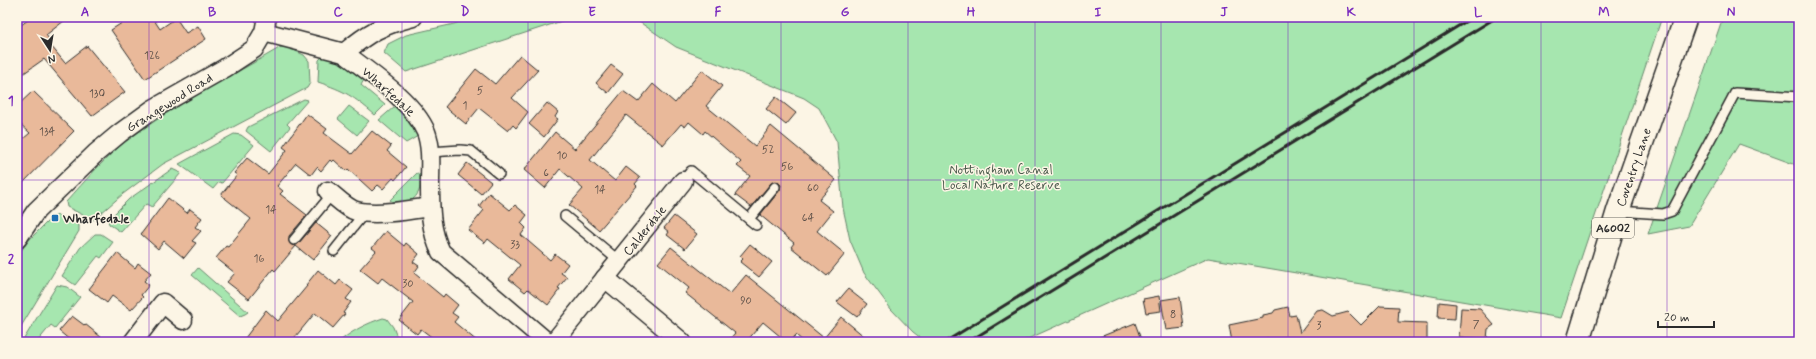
<svg xmlns="http://www.w3.org/2000/svg" width="1816" height="359" viewBox="0 0 1816 359" font-family="Mynerve,sans-serif">
  <style>
    .green { fill: #a6e6af; stroke: #68886d }
    .building { fill: #e9b99a; stroke: #2b2b2b }
    .lines { fill: none; stroke-linecap: round; stroke-linejoin: round }
    .lane-casing { stroke: #2b2b2b; stroke-width: 12 }
    .street-casing { stroke: #2b2b2b; stroke-width: 21 }
    .primary-casing { stroke: #2b2b2b; stroke-width: 25 }
    .lane { stroke: #fcf5e5; stroke-width: 9 }
    .street { stroke: #fcf5e5; stroke-width: 18 }
    .primary { stroke: #fcf5e5; stroke-width: 22 }
    .rail { stroke: #2b2b2b; stroke-width: 3 }
    .grid { fill: none; stroke: #7b2cbf; stroke-width: 1; stroke-opacity: 0.55 }
    .poi-dot { fill: #1f6fb2; stroke: #fcf5e5; stroke-width: 1.5 }
    .labels { text-anchor: middle; stroke-width: 3; stroke-linejoin: round; paint-order: stroke }
    .number-label { font-size: 11px; fill: #5a4e47 }
    .shield { fill: #fcf5e5; stroke: #6a6863; stroke-width: 1 }
    .shield-label { font-size: 12px; font-weight: bold; fill: #2b2b2b }
    .street-label { font-size: 13px; fill: #2b2b2b; stroke: #fcf5e5 }
    .park-label { font-size: 13px; fill: #4a5a4c; stroke: #fcf5e5 }
    .poi-label { font-size: 13px; font-weight: bold; fill: #2b2b2b; stroke: #fcf5e5; text-anchor: start }
    .neatline { fill: none; stroke: #7b2cbf; stroke-width: 1.5 }
    .grid-label { font-size: 13px; text-anchor: middle; font-weight: bold; fill: #7b2cbf }
  </style>
  <rect width="100%" height="100%" fill="#fcf5e5"/>
  <filter id="ink" filterUnits="userSpaceOnUse"><feTurbulence type="fractalNoise" baseFrequency=".025" numOctaves="2"/><feDisplacementMap in="SourceGraphic" scale="8" xChannelSelector="R" yChannelSelector="G"/><feConvolveMatrix kernelMatrix="1 2 1 2 8 2 1 2 1" color-interpolation-filters="sRGB"/></filter>
  <g filter="url(#ink)">
    <g class="green">
      <polygon points="474,17 574,17 406,72 384,53 388,44 406,35 454,24"/>
      <polygon points="632,17 1662,17 1561,318 1208,258 1021,342 926,342 913,332 891,309 864,273 850,240 843,208 837,142 819,108 804,98 676,47"/>
      <polygon points="1723,17 1799,17 1799,166 1739,144 1689,226 1648,234"/>
      <path d="M281,47H287L304,55L309,61L310,83L307,88L163,164L123,194L93,220L67,207L66,202C86,180 105,157 129,139C176,104 230,77 281,47Z"/>
      <path d="M322,57C338,59 352,70 364,80L361,85L385,105L375,115C353,96 345,91 318,82L319,60Z"/>
      <polygon points="304,99 308,100 287,124 290,127 271,151 246,131 248,127"/>
      <polygon points="349,106 369,121 357,135 338,119"/>
      <polygon points="395,106 409,121 418,136 406,143 379,120"/>
      <polygon points="234,134 241,135 254,145 222,183 219,182 213,189 179,164"/>
      <polygon points="172,169 181,173 152,207 146,204 121,232 109,224 108,220 129,199"/>
      <path d="M417,173L420,174C420,180 421,188 418,193C412,204 399,207 390,200Z"/>
      <polygon points="57,215 79,225 79,231 17,333 17,256 30,239 48,221"/>
      <polygon points="95,234 101,234 113,242 101,258 98,256 75,285 62,276 80,248"/>
      <polygon points="198,268 248,312 245,314 240,316 192,275"/>
      <polygon points="57,285 67,287 80,297 55,328 51,325 37,342 22,342"/>
      <path d="M383,318L387,319L393,327L399,342H339C351,331 368,323 383,318Z"/>
    </g>
    <g class="building">
      <polygon points="32,17 69,17 46,35 49,39 47,41 65,63 87,46 125,92 92,116 44,59 17,78 17,28"/>
      <polygon points="131,17 152,17 160,29 176,18 186,33 198,26 206,39 145,79 111,30"/>
      <polygon points="520,55 538,70 512,98 528,112 516,128 513,125 508,131 479,108 466,124 445,107 476,69 495,84"/>
      <polygon points="611,65 623,74 608,93 596,83"/>
      <polygon points="702,70 722,86 706,106 755,146 771,126 836,180 819,200 833,211 817,231 845,254 827,276 791,247 794,243 760,215 780,190 781,185 779,183 776,181 771,183 751,207 735,195 750,176 737,166 741,162 705,131 703,134 689,122 685,127 681,124 663,145 626,115 590,160 615,181 626,167 640,178 635,184 637,186 599,230 569,205 583,189 560,169 545,188 524,170 555,132 575,149 623,91 638,102 653,84 675,103"/>
      <polygon points="33,91 74,131 17,189 17,144 30,133 17,121 17,106"/>
      <polygon points="776,97 796,113 786,125 766,109"/>
      <polygon points="547,103 558,112 555,117 558,119 544,137 529,124"/>
      <polygon points="307,114 327,129 324,133 352,154 372,131 391,146 387,151 406,167 395,180 393,178 383,189 378,185 372,191 348,169 346,171 334,160 332,162 330,160 321,171 317,167 311,175 296,163 277,186 283,191 280,194 307,215 289,236 289,242 293,246 298,244 316,223 332,236 313,260 296,246 275,271 273,269 249,299 227,282 235,273 216,258 226,246 228,247 251,219 221,195 237,175 234,173 247,158 268,174 287,150 283,147"/>
      <polygon points="467,163 491,182 481,194 458,175"/>
      <polygon points="489,193 510,210 515,205 527,215 521,223 526,228 521,235 550,260 555,254 568,264 561,273 567,277 558,288 560,289 548,305 528,289 525,292 509,279 520,265 488,239 485,243 468,230 484,210 479,206"/>
      <polygon points="168,198 187,213 190,209 202,218 195,227 201,231 192,241 196,243 184,258 164,241 158,249 141,234"/>
      <polygon points="674,216 697,234 685,249 667,235 669,232 664,228"/>
      <polygon points="386,231 404,246 406,243 419,254 413,262 419,266 414,273 443,297 445,294 458,305 452,313 458,317 454,322 478,342 438,342 421,329 417,334 399,320 413,302 382,278 378,283 360,269 376,251 372,248"/>
      <polygon points="750,244 772,262 759,277 740,262 743,259 740,256"/>
      <polygon points="671,247 730,294 746,275 824,338 841,317 871,342 804,342 796,335 790,342 787,342 763,322 746,342 727,342 735,333 685,293 689,288 658,263"/>
      <polygon points="117,253 135,268 138,263 151,273 144,281 149,285 141,295 143,297 131,310 112,296 107,303 89,289"/>
      <polygon points="318,270 336,285 340,280 353,290 346,299 351,302 343,313 345,314 333,328 315,313 291,342 242,342 266,310 278,321 307,286 306,285"/>
      <polygon points="848,289 867,304 857,317 837,302"/>
      <polygon points="1159,296 1161,311 1146,313 1143,299"/>
      <polygon points="1180,297 1184,328 1166,330 1161,300"/>
      <polygon points="1439,302 1456,304 1455,319 1438,318"/>
      <polygon points="1380,306 1399,307 1398,322 1427,323 1427,342 1269,342 1268,338 1248,342 1232,342 1229,325 1263,318 1263,315 1273,313 1275,310 1288,307 1290,316 1296,315 1300,333 1317,311 1323,310 1333,316 1348,312 1361,325"/>
      <polygon points="1461,308 1480,309 1494,325 1488,329 1487,339 1459,337"/>
      <polygon points="72,316 84,325 85,324 107,342 70,342 71,341 59,331"/>
      <polygon points="1135,323 1142,342 1090,342 1090,341"/>
    </g>
    <g class="lines">
      <defs>
        <g id="lane">
          <polyline points="430,152 460,150 471,151 499,174"/>
          <polyline points="683,181 691,171 756,225"/>
          <polyline points="1618,211 1663,214 1672,211 1735,93 1799,97"/>
          <polyline points="565,216 619,261"/>
          <polyline points="749,219 775,187"/>
          <polyline points="294,240 332,194"/>
          <polyline points="334,251 366,211"/>
        </g>
        <g id="street">
          <path d="M264,32L344,53C369,32 382,25 413,17"/>
          <path d="M344,53C370,73 413,101 426,132C432,148 430,167 430,183C430,207 430,230 441,252L547,342"/>
          <path d="M328,191C337,198 346,208 356,211C376,216 410,210 430,207"/>
          <polyline points="17,239 36,211 96,153 120,133 153,109 225,68 254,49 264,32 267,17"/>
          <polyline points="605,278 682,342"/>
          <polyline points="133,342 163,303 183,320"/>
          <polyline points="554,342 683,181"/>
        </g>
        <polyline id="primary" points="1578,342 1618,211 1686,17"/>
      </defs>
      <use href="#lane" class="lane-casing"/>
      <use href="#street" class="street-casing"/>
      <use href="#primary" class="primary-casing"/>
      <use href="#lane" class="lane"/>
      <use href="#street" class="street"/>
      <use href="#primary" class="primary"/>
      <g class="rail">
        <polyline points="945,342 1473,17"/>
        <polyline points="968,342 1497,17"/>
      </g>
    </g>
  </g>
  <path class="grid" d="M149,17V342M275,17V342M402,17V342M528,17V342M655,17V342M781,17V342M908,17V342M1035,17V342M1161,17V342M1288,17V342M1414,17V342M1541,17V342M1667,17V342M17,180H1799"/>
  <rect class="poi-dot" x="51" y="214" width="8" height="8" rx="2"/>
  <g class="labels">
    <g class="number-label">
      <text x="152" y="59">126</text>
      <text x="480" y="94">5</text>
      <text x="97" y="97">130</text>
      <text x="465" y="109">1</text>
      <text x="47" y="135">134</text>
      <text x="768" y="153">52</text>
      <text x="562" y="159">10</text>
      <text x="787" y="170">56</text>
      <text x="546" y="176">6</text>
      <text x="813" y="191">60</text>
      <text x="600" y="193">14</text>
      <text x="271" y="213">14</text>
      <text x="808" y="221">64</text>
      <text x="515" y="248">33</text>
      <text x="259" y="262">16</text>
      <text x="408" y="287">30</text>
      <text x="746" y="304">90</text>
      <text x="1173" y="318">8</text>
      <text x="1476" y="328">7</text>
      <text x="1319" y="329">3</text>
    </g>
    <rect class="shield" x="1592" y="218" width="42" height="20" rx="3"/>
    <g class="shield-label">
      <text x="1613" y="232">A6002</text>
    </g>
    <g class="street-label">
      <text transform="translate(389 91) rotate(42)" y="5">Wharfedale</text>
      <text transform="translate(169 102) rotate(-32)" y="5">Grangewood Road</text>
      <text transform="translate(1633 167) rotate(-71)" y="5">Coventry Lane</text>
      <text transform="translate(644 230) rotate(-51)" y="5">Calderdale</text>
    </g>
    <g class="park-label">
      <text x="1001" y="174">Nottingham Canal<tspan x="1001" dy="15">Local Nature Reserve</tspan></text>
    </g>
    <g class="poi-label">
      <text x="63" y="223">Wharfedale</text>
    </g>
  </g>
  <rect width="1816" height="359" fill="none" stroke="#fcf5e5" stroke-width="44"/>
  <g transform="translate(50 50) rotate(168)" stroke="#fcf5e5" stroke-width="3" paint-order="stroke">
  <path d="M0-3L7 15L0 10L-7 15Z" fill="#2b2b2b"/>
  <text y="-6" font-size="11" font-weight="bold" text-anchor="middle" fill="#2b2b2b">N</text>
  </g>
  <path d="M1658 321v6h56v-6" fill="none" stroke="#2b2b2b" stroke-width="2"/>
  <text x="1664" y="321" font-size="12" fill="#2b2b2b" stroke="#fcf5e5" stroke-width="3" paint-order="stroke">20 m</text>
  <rect x="22" y="22" width="1772" height="315" class="neatline"/>
  <g class="grid-label">
    <text x="85" y="16">A</text>
    <text x="212" y="16">B</text>
    <text x="338" y="16">C</text>
    <text x="465" y="16">D</text>
    <text x="592" y="16">E</text>
    <text x="718" y="16">F</text>
    <text x="845" y="16">G</text>
    <text x="971" y="16">H</text>
    <text x="1098" y="16">I</text>
    <text x="1224" y="16">J</text>
    <text x="1351" y="16">K</text>
    <text x="1478" y="16">L</text>
    <text x="1604" y="16">M</text>
    <text x="1731" y="16">N</text>
    <text x="11" y="105">1</text>
    <text x="11" y="263">2</text>
  </g>
</svg>
